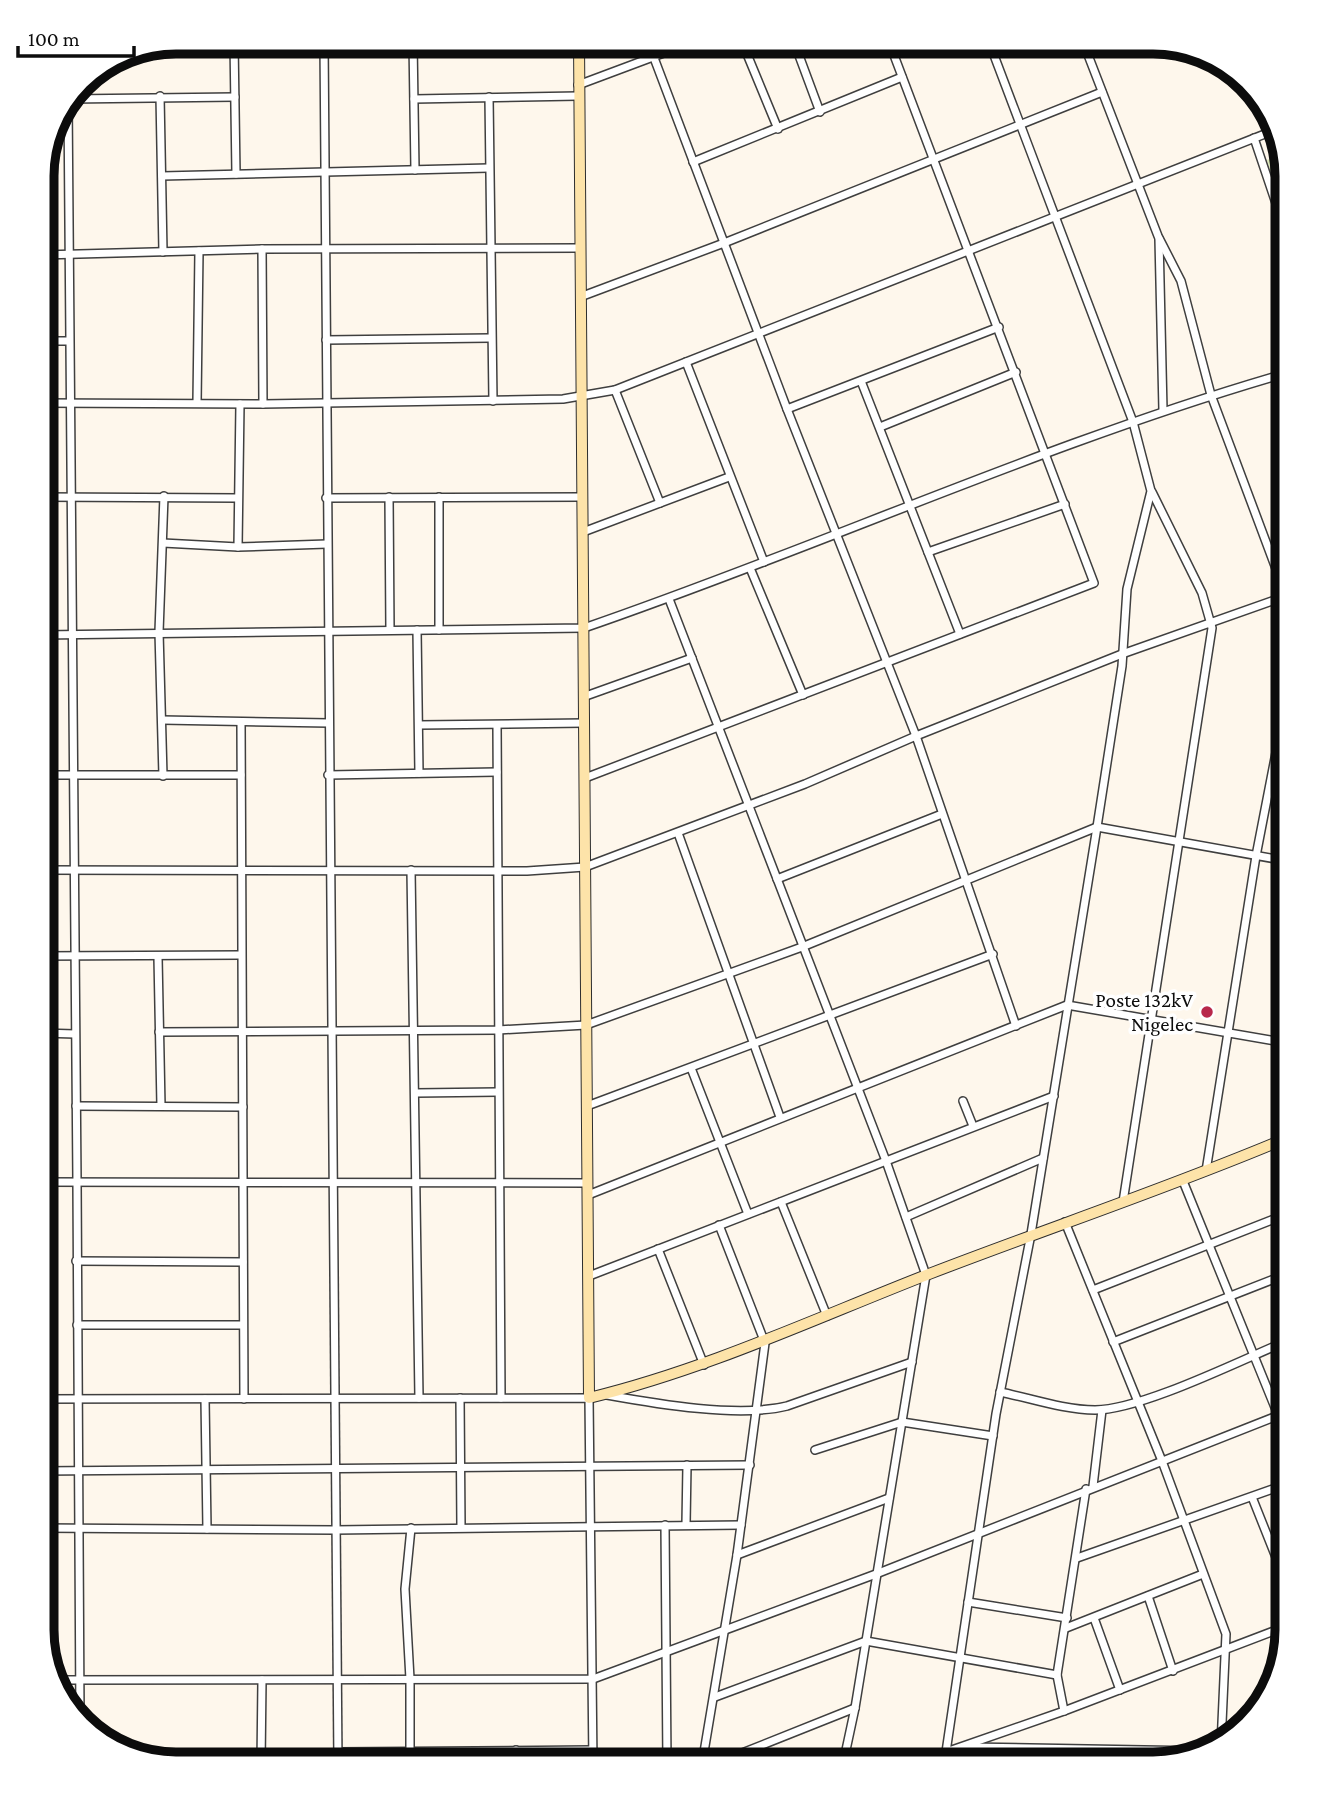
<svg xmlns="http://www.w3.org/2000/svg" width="1329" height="1806" viewBox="0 0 1329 1806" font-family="'Crimson Pro',serif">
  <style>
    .green { fill: #d9e7b7 }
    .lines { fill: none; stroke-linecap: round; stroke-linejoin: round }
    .street-casing { stroke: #3f3f3f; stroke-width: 10 }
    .secondary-casing { stroke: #2e2e2e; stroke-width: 12 }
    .street { stroke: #fff; stroke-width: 7 }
    .secondary { stroke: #fde3a9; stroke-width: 10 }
    .poi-dot { fill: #b8284b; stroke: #fff; stroke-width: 2.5 }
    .labels { text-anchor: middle; stroke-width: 7; stroke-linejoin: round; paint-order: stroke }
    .poi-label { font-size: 21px; fill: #0c0c0c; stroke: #fff; text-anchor: end }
    .rim { fill: none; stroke: #0c0c0c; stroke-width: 9 }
  </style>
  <rect width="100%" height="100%" fill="#fef7ec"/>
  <polygon class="green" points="1281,154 1287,176 1287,225 1267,160"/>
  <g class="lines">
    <defs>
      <g id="street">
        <polyline points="234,42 236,174"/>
        <polyline points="324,42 338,1764"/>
        <polyline points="413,42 415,170"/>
        <polyline points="648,42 787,409 916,736 1016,1026"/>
        <polyline points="742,42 778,129"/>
        <polyline points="794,42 820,112"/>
        <polyline points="989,42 1133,422 1151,491 1127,589 1122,666 1097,827 1031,1234 996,1414 946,1752 1064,1711 1287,1626"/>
        <polyline points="1083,42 1158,236 1181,281 1211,395 1287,598"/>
        <polyline points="578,85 693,42"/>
        <polyline points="160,96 163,252"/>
        <polyline points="489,97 493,401"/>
        <polyline points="70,99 235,97"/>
        <polyline points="414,99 578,96"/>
        <polyline points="68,101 77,1182 80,1717"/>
        <polyline points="1254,138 1287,236"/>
        <polyline points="693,162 902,77"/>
        <polyline points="162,176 489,168"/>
        <polyline points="1159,239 1163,410"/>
        <polyline points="262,249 263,404"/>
        <polyline points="42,255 262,249 579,248"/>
        <polyline points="580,297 724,243 1102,92"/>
        <polyline points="326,340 490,338"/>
        <polyline points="42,341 69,341"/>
        <polyline points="686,362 764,562"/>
        <polyline points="861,381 960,634"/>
        <polyline points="615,390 660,503"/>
        <polyline points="42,403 263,404 563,399 615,390 1275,130"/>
        <polyline points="197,403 199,251"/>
        <polyline points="787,409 999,327"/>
        <polyline points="880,427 1016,372"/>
        <polyline points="42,497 238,498"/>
        <polyline points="389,497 390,630"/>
        <polyline points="326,498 582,497"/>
        <polyline points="583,532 729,477"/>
        <polyline points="163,543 238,547 327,544"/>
        <polyline points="238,547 240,404"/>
        <polyline points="928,552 1065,504"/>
        <polyline points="750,568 803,695"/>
        <polyline points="1279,575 1287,567"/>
        <polyline points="669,599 886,1161 926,1275 855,1708 843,1764"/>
        <polyline points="417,630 419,773"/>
        <polyline points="439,630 439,497"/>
        <path d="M42,635L584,628C820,547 1047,442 1287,373"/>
        <polyline points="583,697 692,658"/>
        <polyline points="162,720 329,723"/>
        <polyline points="241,722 244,1399"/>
        <polyline points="419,725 584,723"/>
        <polyline points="497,725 501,1398"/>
        <polyline points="42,775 241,775"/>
        <polyline points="328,775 497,772"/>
        <polyline points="163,776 159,632 164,496"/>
        <polyline points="585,778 1094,583 889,42"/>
        <polyline points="678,833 780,1117"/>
        <polyline points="42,870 527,871 585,867 805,784 916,736 1122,654 1286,596"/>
        <polyline points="411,870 419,1398"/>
        <polyline points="777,879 942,814"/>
        <polyline points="42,956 241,955"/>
        <polyline points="158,957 161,1106"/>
        <polyline points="159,1032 498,1030 586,1025 802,947 1097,827 1287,861"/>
        <polyline points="42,1033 75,1034"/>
        <polyline points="691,1068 748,1214"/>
        <polyline points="416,1093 498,1092"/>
        <polyline points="963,1101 973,1126"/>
        <polyline points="76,1106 243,1107"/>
        <polyline points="587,1106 993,954"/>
        <polyline points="1206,1171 1256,856 1287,696"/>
        <polyline points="1183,1181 1287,1437"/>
        <polyline points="42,1182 588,1183"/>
        <polyline points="588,1195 1067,1005 1287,1043"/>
        <polyline points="781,1202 827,1316"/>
        <polyline points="1123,1202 1212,628 1202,593 1152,492"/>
        <polyline points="906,1217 1043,1158"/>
        <polyline points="1065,1222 1162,1461 1226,1634 1221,1745"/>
        <polyline points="658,1249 704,1365"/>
        <polyline points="76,1261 243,1262"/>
        <polyline points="589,1276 1054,1096"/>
        <polyline points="1093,1290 1287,1214"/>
        <polyline points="77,1325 242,1325"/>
        <polyline points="1113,1342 1287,1274"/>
        <path d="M1000,1392C1030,1398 1064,1410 1095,1410C1141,1410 1241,1360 1287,1341"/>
        <path d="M607,1395C657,1404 739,1418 787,1406L912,1362"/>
        <polyline points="460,1398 461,1527"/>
        <polyline points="42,1399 589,1398 593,1764"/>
        <polyline points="205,1399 207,1529"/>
        <polyline points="815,1450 902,1422 993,1436"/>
        <polyline points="42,1471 750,1465"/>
        <polyline points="1093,1486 1102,1410"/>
        <polyline points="1252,1497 1287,1585"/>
        <polyline points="686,1524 687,1465"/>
        <polyline points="665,1525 667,1764"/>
        <polyline points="42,1528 335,1530 741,1525"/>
        <polyline points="737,1555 889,1498"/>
        <polyline points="1077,1558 1287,1484"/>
        <polyline points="1148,1596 1173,1671"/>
        <polyline points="968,1602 1067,1618"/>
        <polyline points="1094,1618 1120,1690"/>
        <polyline points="1066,1628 1203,1574"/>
        <polyline points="56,1680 593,1679 876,1574 1287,1412"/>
        <polyline points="715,1697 866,1641 1057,1675"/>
        <polyline points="1064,1711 1057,1675 1086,1489"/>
        <polyline points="968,1747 1201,1751"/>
        <polyline points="516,1750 516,1764"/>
        <polyline points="338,1752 593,1750"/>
        <polyline points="135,1754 157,1754"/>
        <polyline points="157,1760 157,1754 261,1753"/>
        <polyline points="702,1763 722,1761 855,1708"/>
        <polyline points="261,1764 262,1680"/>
        <polyline points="410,1764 410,1679 405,1589 411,1528"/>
        <polyline points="702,1764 737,1555 765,1343 719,1225"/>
        <polyline points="923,1764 946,1752"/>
        <polyline points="945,1764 946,1752"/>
      </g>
      <path id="secondary" d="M579,42L589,1398C708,1369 816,1318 929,1274C1048,1228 1169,1188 1287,1138"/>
    </defs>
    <use href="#street" class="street-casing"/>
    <use href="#secondary" class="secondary-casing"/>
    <use href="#street" class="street"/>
    <use href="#secondary" class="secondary"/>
  </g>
  <circle class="poi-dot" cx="1207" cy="1012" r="7"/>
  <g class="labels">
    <g class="poi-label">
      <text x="1193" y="1007">Poste 132kV<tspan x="1193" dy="24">Nigelec</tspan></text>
    </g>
  </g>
  <path d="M0 0H1329V1806H0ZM176 54H1153A122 122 0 0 1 1275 176V1630A122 122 0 0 1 1153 1752H176A122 122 0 0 1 54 1630V176A122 122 0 0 1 176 54Z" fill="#fff" fill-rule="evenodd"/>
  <path class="rim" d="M176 54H1153A122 122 0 0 1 1275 176V1630A122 122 0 0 1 1153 1752H176A122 122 0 0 1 54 1630V176A122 122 0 0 1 176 54Z"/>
  <path d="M18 46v10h116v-10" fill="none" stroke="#0c0c0c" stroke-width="3.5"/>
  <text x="28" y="46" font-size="21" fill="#0c0c0c" stroke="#ffffff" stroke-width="5" paint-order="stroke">100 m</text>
</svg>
